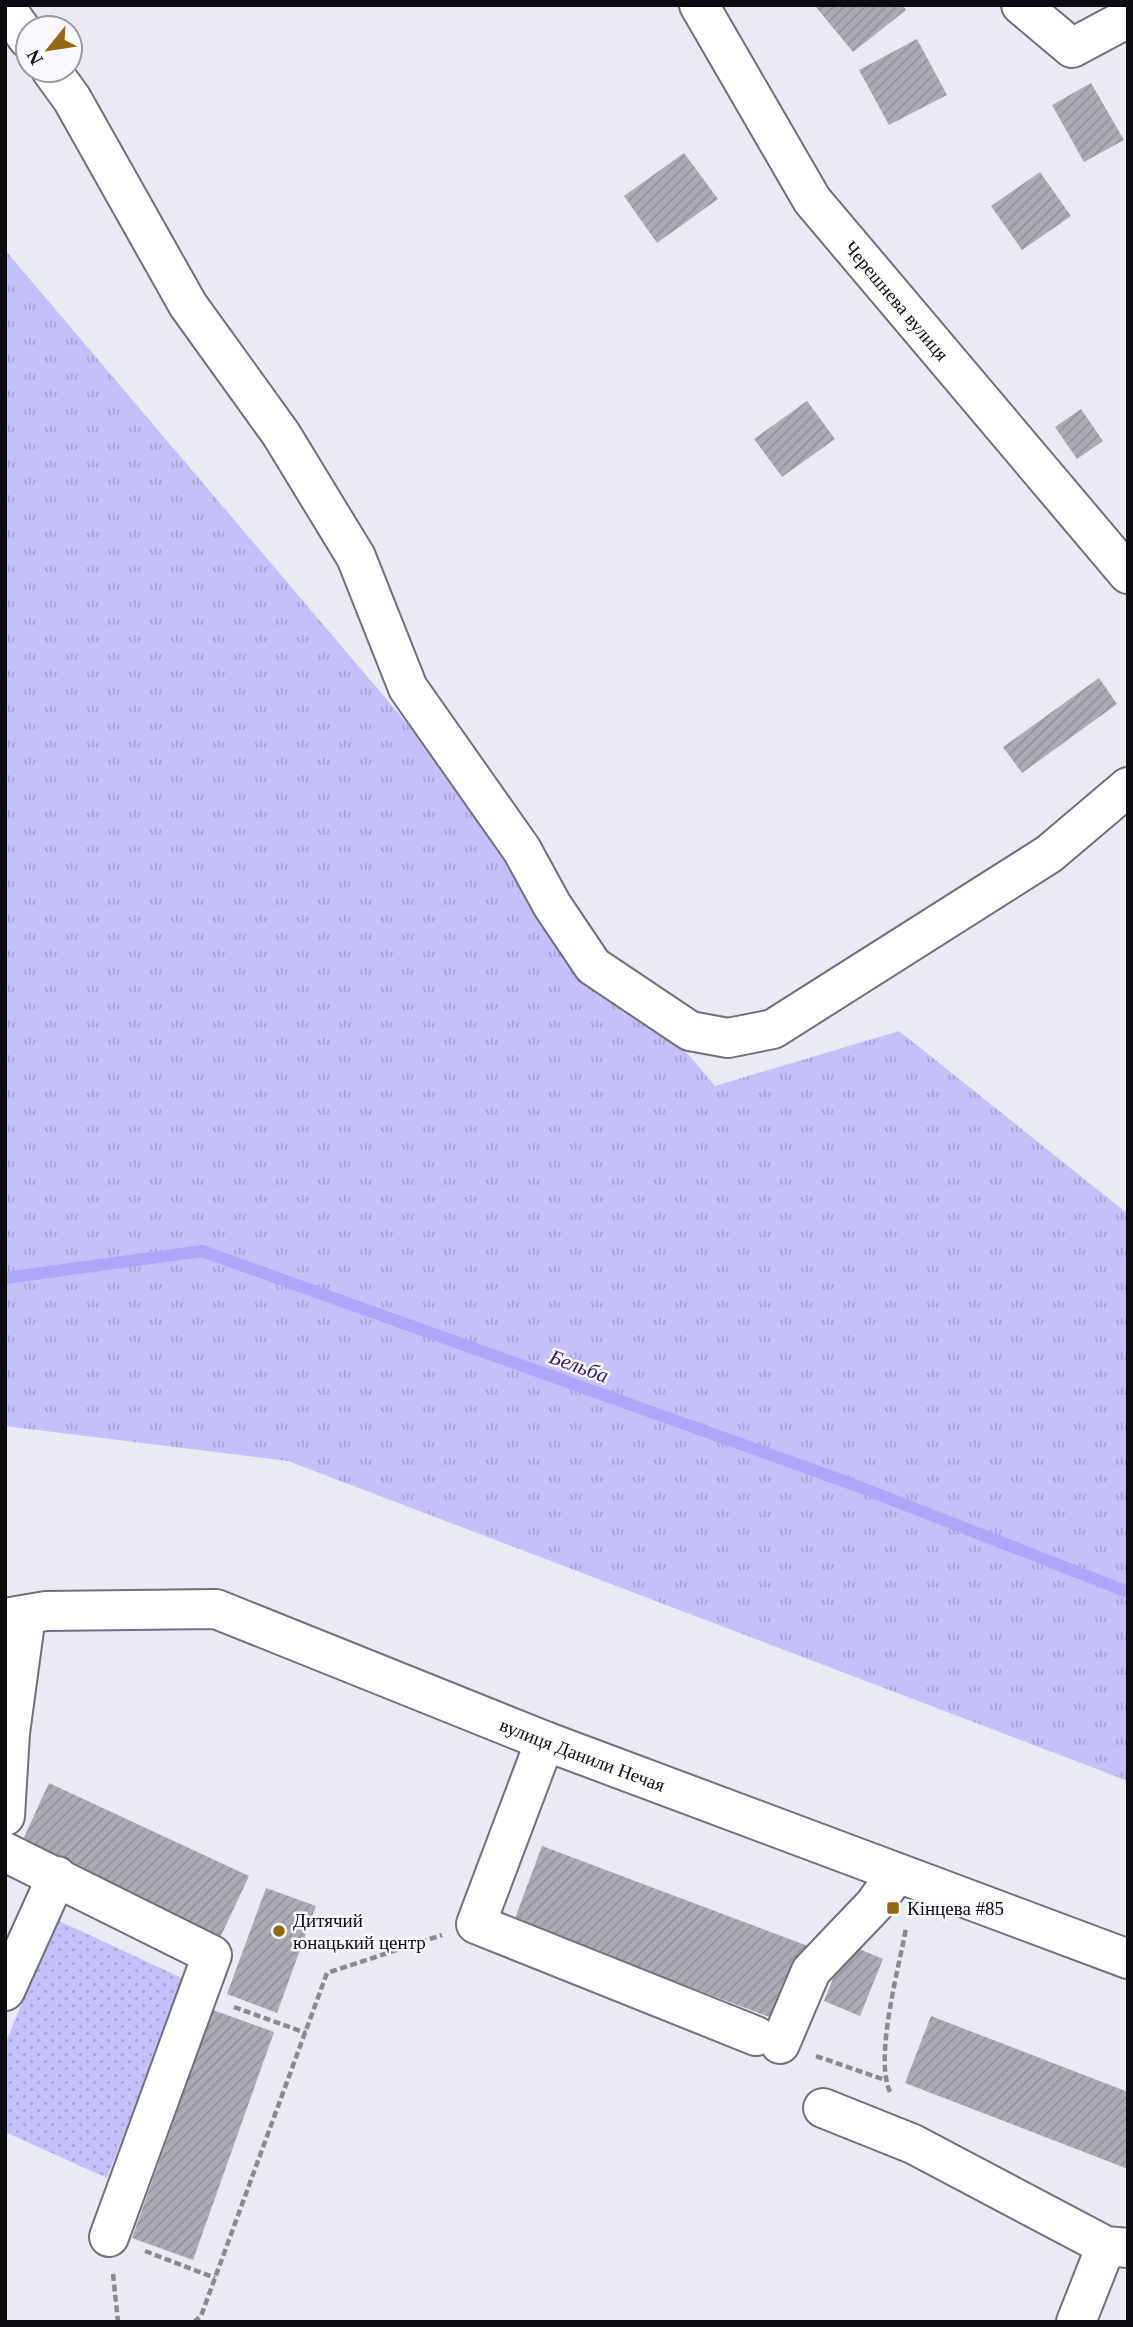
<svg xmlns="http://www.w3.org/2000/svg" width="1133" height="2327" viewBox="0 0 1133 2327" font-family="Georgia,serif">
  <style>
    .grass { fill: url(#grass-tufts) }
    .park { fill: url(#park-dots) }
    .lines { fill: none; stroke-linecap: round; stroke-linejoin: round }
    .stream { stroke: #ada6f9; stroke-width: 12 }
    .building { fill: url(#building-hatch) }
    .minor-casing { stroke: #70707a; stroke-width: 42 }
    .path { stroke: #898991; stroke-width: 4.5; stroke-dasharray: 7 3.5; stroke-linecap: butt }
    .minor { stroke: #fff; stroke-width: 38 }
    .poi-dot { fill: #936713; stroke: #f8f8fe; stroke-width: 2.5 }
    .labels { text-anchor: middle; stroke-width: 5; stroke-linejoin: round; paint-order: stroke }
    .street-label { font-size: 19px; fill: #0c0b0f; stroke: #f8f8fe }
    .poi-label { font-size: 19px; fill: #0c0b0f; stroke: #f8f8fe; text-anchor: start }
    .water-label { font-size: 21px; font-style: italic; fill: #301372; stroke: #f8f8fe }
  </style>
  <defs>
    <pattern id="grass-tufts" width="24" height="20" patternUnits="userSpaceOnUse" patternTransform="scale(1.75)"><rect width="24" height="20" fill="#c4c0f9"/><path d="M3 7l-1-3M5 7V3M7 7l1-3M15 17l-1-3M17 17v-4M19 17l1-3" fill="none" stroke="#a7a4d4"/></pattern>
    <pattern id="park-dots" width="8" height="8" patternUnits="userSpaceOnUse" patternTransform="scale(1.75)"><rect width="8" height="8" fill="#c4c0f9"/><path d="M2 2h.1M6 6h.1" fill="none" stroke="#a7a4d4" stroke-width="1.8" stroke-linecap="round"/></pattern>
    <pattern id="building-hatch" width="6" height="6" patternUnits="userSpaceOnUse" patternTransform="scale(1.75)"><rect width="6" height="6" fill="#ababb6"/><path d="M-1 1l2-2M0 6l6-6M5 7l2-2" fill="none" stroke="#92929b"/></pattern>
  </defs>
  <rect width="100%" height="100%" fill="#eaeaf5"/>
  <polygon class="grass" points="5,250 715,1086 899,1031 1128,1214 1128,1781 288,1461 5,1426"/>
  <polygon class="park" points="57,1920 184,1979 107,2178 5,2132 5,2044"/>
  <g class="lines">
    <polyline class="stream" points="5,1278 202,1251 852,1484 1128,1592"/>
  </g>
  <g class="building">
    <polygon points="818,5 902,5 906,10 853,52 816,7"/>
    <polygon points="917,39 947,95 889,125 859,70"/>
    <polygon points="1091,83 1124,140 1084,162 1052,105"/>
    <polygon points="684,153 718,199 657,243 624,196"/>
    <polygon points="1040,172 1071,216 1022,250 991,206"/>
    <polygon points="807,401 835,439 782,477 754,439"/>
    <polygon points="1081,409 1103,441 1077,459 1055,427"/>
    <polygon points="1099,678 1117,704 1022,773 1003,747"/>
    <polygon points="49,1783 249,1876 220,1938 20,1846"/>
    <polygon points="542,1846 808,1946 780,2021 514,1921"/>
    <polygon points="266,1888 316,1906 277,2013 227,1994"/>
    <polygon points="847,1944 883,1959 860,2016 824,2001"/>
    <polygon points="213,2010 274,2032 193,2260 132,2238"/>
    <polygon points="931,2016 1128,2092 1128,2169 905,2083"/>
  </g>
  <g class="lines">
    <defs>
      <g id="minor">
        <path id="s1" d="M699,5L812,200L1128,574"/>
        <polyline points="1021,5 1072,48 1128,18"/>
        <polyline points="5,7 28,39"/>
        <polyline points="51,70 72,99 188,305 281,434 356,557 408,688 522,850 552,905 593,966 690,1031 728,1038 773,1029 1049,854 1128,787"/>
        <path id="s2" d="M5,1618L46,1611L216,1609L545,1741L1128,1959"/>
        <polyline points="545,1741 476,1924 756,2036"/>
        <polyline points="5,1816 10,1733 26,1615"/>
        <polyline points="5,1852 212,1955 109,2237"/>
        <polyline points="5,1991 57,1876"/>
        <polyline points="780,2044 811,1971 874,1905 897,1873"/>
        <polyline points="823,2108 913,2144 1106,2246 1128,2248"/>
        <polyline points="1076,2322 1106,2246"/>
      </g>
    </defs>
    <use href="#minor" class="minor-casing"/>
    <g class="path">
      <polyline points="234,2007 306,2033"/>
      <polyline points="816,2056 885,2080"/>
      <path d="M890,2092C874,2057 899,1968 906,1928"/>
      <polyline points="145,2251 215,2278"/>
      <polyline points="113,2274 118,2322"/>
      <polyline points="194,2322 201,2316 327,1973 442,1935"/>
    </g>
    <use href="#minor" class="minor"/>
  </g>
  <g class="poi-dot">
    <rect x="886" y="1901" width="14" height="14" rx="3.5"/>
    <circle cx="279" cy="1931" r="7"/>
  </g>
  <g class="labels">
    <g class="street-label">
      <text dy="7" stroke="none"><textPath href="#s1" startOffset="357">Черешнева вулиця</textPath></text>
      <text dy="7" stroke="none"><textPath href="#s2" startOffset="606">вулиця Данили Нечая</textPath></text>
    </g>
    <g class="poi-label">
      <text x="907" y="1915">Кінцева #85</text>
      <text x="293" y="1927">Дитячий<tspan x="293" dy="22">юнацький центр</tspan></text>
    </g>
    <g class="water-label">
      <text transform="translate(579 1366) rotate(20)" y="7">Бельба</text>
    </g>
  </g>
  <rect width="1133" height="2327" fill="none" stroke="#0c0b0f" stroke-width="14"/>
  <g transform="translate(49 49) rotate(240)"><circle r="33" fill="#f8f8fe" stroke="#9a999e" stroke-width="2"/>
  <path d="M0-5L12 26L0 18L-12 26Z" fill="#936713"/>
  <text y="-10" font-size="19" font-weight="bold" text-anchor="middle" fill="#0c0b0f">N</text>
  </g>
</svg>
